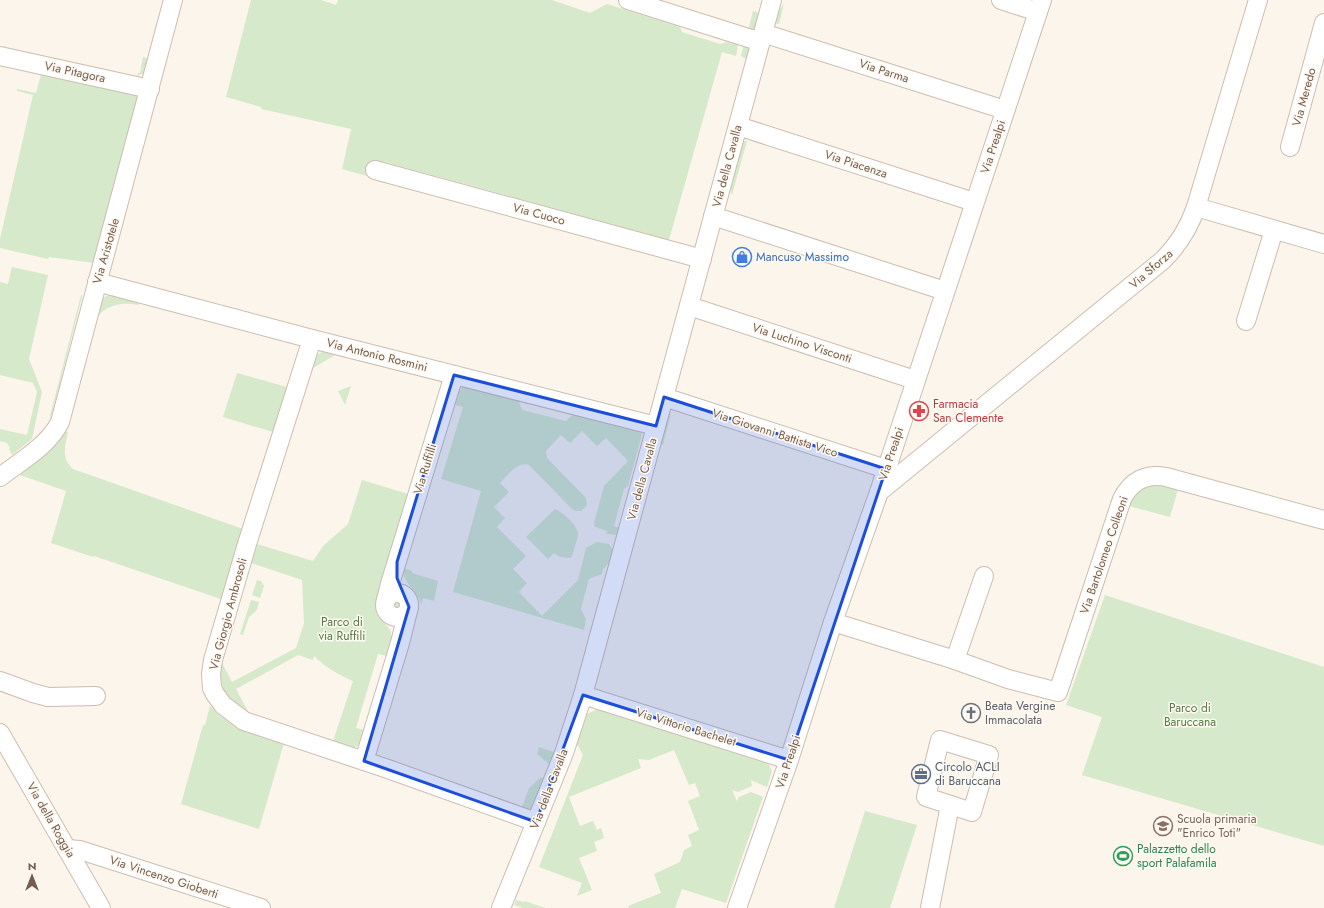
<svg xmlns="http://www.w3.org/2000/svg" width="1324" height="908" viewBox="0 0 1324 908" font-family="Jost,sans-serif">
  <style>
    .green { fill: #d6e9ca }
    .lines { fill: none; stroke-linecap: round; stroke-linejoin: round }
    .minor-casing { stroke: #cdbdb1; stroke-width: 20 }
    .minor { stroke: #fff; stroke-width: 18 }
    .marked { fill: #1d4ed8; fill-opacity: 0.2; stroke: #1d4ed8; stroke-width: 3; stroke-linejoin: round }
    .labels { text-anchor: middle; stroke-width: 3; stroke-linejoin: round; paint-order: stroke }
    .street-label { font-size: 12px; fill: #755d4f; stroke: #fef9f1 }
    .shop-label { font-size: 12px; fill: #366cbe; stroke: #fef9f1; text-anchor: start }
    .health-label { font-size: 12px; fill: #be3a42; stroke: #fef9f1; text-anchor: start }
    .park-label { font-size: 12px; fill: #567a48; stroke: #fef9f1 }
    .worship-label { font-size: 12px; fill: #5b616d; stroke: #fef9f1; text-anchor: start }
    .service-label { font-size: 12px; fill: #4e5e75; stroke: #fef9f1; text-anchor: start }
    .education-label { font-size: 12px; fill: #785e54; stroke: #fef9f1; text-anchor: start }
    .leisure-label { font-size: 12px; fill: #27864d; stroke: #fef9f1; text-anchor: start }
  </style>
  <rect width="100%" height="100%" fill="#fbf5eb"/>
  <g class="green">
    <polygon points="251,0 321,0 336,5 338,0 552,0 590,13 607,4 680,27 682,32 720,44 727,42 738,45 736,56 722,52 669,240 385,162 384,165 371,162 367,176 342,169 351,129 261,109 261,107 226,97"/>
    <polygon points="784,4 779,24 777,24 775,21 777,13"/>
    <polygon points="753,11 762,14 757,31 748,31"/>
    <polygon points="744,44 751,47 749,60 742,57 741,56"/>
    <polygon points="143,57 151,59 144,73 137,76 138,73 140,73"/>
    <polygon points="45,73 135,94 138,99 94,263 49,257 48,259 0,248 0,239 33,95 17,91 17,89 36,93 41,75"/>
    <path d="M742,141H747L732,195C726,186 739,152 742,141Z"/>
    <polygon points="12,267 48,275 29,359 42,392 32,439 12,455 9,449 10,448 7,443 0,441 0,429 27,435 37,392 33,383 0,375 0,282 8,284"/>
    <path d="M112,294L140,301L138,305C122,302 108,304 97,317C99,306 99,297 112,294Z"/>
    <polygon points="81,295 82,295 82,297 52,414 49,420"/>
    <polygon points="324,351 337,354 313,368 317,355"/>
    <polygon points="237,373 287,387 273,432 223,417"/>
    <polygon points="351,386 345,405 338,391"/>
    <path d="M463,387L519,401L522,410L566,421L573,414L641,432L642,434L628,486L624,489L614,526L620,528L616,535L606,534L607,531L595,527L594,523L604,486L628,461L606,438L597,446L582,431L570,443L561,435L546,451L547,458L586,498L587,505L581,511H576L572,509L529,465C518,461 507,476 500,483L509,492L494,507L505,518L497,527L526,556L513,569L527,583L519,592L542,616L578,580L586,548L597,542L609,544L613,550L610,562L603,569L602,574L589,579L581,609L586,619L584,630L453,592L481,491L441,479L463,407L455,405L460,389Z"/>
    <polygon points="669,412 671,413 663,445 659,443 668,413"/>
    <path d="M64,431L68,432C65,447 61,458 73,469L243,529L221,599L94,556L93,557L51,543L66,491L20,475L18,473Z"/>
    <path d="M362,480L408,494L375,603C375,621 391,623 392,637C392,644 389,650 387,656L378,654L356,728L364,730C362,737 361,747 353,748L333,741L353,681C339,675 325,667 314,656L313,660L298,655L236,689L249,713C228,702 217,688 222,663L232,682L296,648L304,623L302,580L251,563L257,544L313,561L324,545L348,524Z"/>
    <polygon points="1150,482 1178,489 1170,517 1129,506 1130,497"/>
    <path d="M555,509C563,513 577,524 578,534C578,538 576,542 575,546C574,550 573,554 571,558L560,557L554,553L548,559L526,537Z"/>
    <path d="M404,568L412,571V573L438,581L434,601L423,598L421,605C418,589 401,583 404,568Z"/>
    <polygon points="257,580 261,581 264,586 260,598 252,595"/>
    <polygon points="397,595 402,596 406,601 400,613 394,613 391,611 388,606 394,596"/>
    <polygon points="1105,595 1324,667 1324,846 1082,775 1102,717 1066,705"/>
    <polygon points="251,600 259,602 257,610 249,617 243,635 240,634"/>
    <polygon points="210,706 219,715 235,726 284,743 259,829 181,804 203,725 205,725"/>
    <polygon points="600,708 767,761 772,771 767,787 751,780 752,786 738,792 732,790 737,801 739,797 751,792 763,797 726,903 682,889 675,908 629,908 628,906 661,893 654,874 680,862 684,850 692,846 688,835 699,830 688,801 700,796 695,783 689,785 674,750 649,760 638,759 641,768 569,797 580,826 593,821 597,830 601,828 604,838 594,842 597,851 579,858 592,890 577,896 582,883 539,867 583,755 577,744 587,714"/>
    <polygon points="539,747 554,752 549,764 537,754"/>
    <polygon points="541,777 544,779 532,811 521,810 529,788"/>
    <polygon points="865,811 917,825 890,908 834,908"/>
    <polygon points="516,900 524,902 525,901 545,908 523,908 514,905"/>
  </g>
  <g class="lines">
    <defs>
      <g id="minor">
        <polyline points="628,0 761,42"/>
        <polyline points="1001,0 1038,12"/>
        <polyline points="763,33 1005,110"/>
        <polyline points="0,56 150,89"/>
        <polyline points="738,126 974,202"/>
        <polyline points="1290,147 1324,23"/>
        <polyline points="375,170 702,259"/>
        <polyline points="1196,207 1324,244"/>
        <polyline points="713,216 945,291"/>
        <polyline points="97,282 312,339 656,426"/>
        <polyline points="689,306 915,380"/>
        <polyline points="1246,321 1274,230"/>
        <polyline points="312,339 247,544 213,660 211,674 212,688 215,694 223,705 244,721 388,769 536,822"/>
        <polyline points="664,397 886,469"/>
        <path d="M0,477C21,461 48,446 60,422L173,0"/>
        <path d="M879,492L1163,260C1178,245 1189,228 1196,207L1258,0"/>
        <circle cx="397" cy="605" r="12"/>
        <polyline points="386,600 390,584 454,375"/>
        <path d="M833,622L955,660L1008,679L1058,692L1122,499C1131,481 1146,473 1166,477L1324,520"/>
        <polyline points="955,660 984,576"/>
        <polyline points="0,681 33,693 48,697 96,696"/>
        <polyline points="583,695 789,760"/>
        <polyline points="0,733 101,908"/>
        <polygon points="940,740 989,755 972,812 926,797"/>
        <polyline points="364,761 400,643 409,607"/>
        <polyline points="67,849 80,850 261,908"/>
        <polyline points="501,908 564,753 583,695 772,0"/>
        <polyline points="737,908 789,760 833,622 879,492 1042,0"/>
        <polyline points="930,908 950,805"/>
      </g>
    </defs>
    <use href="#minor" class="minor-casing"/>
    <use href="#minor" class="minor"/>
  </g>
  <path class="marked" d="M454,375L656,426L664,397L886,469L789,760L583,695L536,822L364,761L409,607L397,578V562Z"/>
  <defs>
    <symbol id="shop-ring" viewBox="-11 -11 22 22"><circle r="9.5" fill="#fef9f1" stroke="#3f7fe0" stroke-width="1.5"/><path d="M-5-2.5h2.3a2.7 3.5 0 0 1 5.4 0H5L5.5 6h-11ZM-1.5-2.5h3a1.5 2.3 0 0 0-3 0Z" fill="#3f7fe0"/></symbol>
    <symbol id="pharmacy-ring" viewBox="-11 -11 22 22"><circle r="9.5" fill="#fef9f1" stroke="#e0444e" stroke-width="1.5"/><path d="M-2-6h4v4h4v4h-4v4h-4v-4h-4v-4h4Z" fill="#e0444e"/></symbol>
    <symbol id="church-ring" viewBox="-11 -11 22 22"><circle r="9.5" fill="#fef9f1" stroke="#6b7280" stroke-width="1.5"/><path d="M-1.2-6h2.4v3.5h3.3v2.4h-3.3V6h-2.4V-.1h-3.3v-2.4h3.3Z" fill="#6b7280"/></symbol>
    <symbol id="office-ring" viewBox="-11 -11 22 22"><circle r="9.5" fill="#fef9f1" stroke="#5c6f8a" stroke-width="1.5"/><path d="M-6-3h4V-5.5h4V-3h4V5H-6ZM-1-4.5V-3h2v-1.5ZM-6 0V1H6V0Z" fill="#5c6f8a"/></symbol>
    <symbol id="school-ring" viewBox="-11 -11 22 22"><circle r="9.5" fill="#fef9f1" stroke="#8d6e63" stroke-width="1.5"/><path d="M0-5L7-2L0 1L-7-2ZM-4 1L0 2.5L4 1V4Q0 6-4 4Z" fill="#8d6e63"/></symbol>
    <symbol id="stadium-ring" viewBox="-11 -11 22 22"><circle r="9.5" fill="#fef9f1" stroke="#2e9e5b" stroke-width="1.5"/><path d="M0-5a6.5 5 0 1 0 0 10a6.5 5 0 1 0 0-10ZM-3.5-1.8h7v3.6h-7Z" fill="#2e9e5b"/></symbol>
  </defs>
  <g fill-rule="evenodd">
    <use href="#shop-ring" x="731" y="246" width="22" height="22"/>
    <use href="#pharmacy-ring" x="908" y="400" width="22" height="22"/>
    <use href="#church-ring" x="960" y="702" width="22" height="22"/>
    <use href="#office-ring" x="910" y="763" width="22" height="22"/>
    <use href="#school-ring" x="1152" y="815" width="22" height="22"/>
    <use href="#stadium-ring" x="1112" y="845" width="22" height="22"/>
  </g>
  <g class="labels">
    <g class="street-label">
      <text transform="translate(884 71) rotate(18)" y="4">Via Parma</text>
      <text transform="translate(75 72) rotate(12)" y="4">Via Pitagora</text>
      <text transform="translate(1304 97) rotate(-75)" y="4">Via Meredo</text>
      <text transform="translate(993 147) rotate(-72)" y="4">Via Prealpi</text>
      <text transform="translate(856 164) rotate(18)" y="4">Via Piacenza</text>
      <text transform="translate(727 166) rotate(-75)" y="4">Via della Cavalla</text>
      <text transform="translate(539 214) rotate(15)" y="4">Via Cuoco</text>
      <text transform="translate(106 251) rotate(-74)" y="4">Via Aristotele</text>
      <text transform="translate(1151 269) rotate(-41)" y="4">Via Sforza</text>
      <text transform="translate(802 343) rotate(18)" y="4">Via Luchino Visconti</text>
      <text transform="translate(377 355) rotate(14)" y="4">Via Antonio Rosmini</text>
      <text transform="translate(775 433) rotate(18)" y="4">Via Giovanni Battista Vico</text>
      <text transform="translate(891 454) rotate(-72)" y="4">Via Prealpi</text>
      <text transform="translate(425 469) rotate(-73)" y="4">Via Ruffilli</text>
      <text transform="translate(642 479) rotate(-75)" y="4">Via della Cavalla</text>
      <text transform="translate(1104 555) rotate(-71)" y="4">Via Bartolomeo Colleoni</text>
      <text transform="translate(228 614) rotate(-75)" y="4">Via Giorgio Ambrosoli</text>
      <text transform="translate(686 727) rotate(17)" y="4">Via Vittorio Bachelet</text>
      <text transform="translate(788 762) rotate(-72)" y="4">Via Prealpi</text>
      <text transform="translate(549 789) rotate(-69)" y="4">Via della Cavalla</text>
      <text transform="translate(51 820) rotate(60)" y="4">Via della Roggia</text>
      <text transform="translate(164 877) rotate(18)" y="4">Via Vincenzo Gioberti</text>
    </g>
    <g class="shop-label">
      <text x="756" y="261">Mancuso Massimo</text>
    </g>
    <g class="health-label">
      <text x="933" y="408">Farmacia<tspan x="933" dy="14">San Clemente</tspan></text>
    </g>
    <g class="park-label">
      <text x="342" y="626">Parco di<tspan x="342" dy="14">via Ruffili</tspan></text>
      <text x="1190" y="712">Parco di<tspan x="1190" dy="14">Baruccana</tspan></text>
    </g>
    <g class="worship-label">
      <text x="985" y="710">Beata Vergine<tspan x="985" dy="14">Immacolata</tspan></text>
    </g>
    <g class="service-label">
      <text x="935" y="771">Circolo ACLI<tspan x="935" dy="14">di Baruccana</tspan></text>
    </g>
    <g class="education-label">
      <text x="1177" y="823">Scuola primaria<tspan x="1177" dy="14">"Enrico Toti"</tspan></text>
    </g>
    <g class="leisure-label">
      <text x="1137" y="853">Palazzetto dello<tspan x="1137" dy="14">sport Palafamila</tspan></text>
    </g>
  </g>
  <g transform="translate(32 876)" stroke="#fef9f1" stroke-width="3" paint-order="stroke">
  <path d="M0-3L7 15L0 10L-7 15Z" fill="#755d4f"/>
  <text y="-6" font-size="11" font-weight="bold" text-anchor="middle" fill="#755d4f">N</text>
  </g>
</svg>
